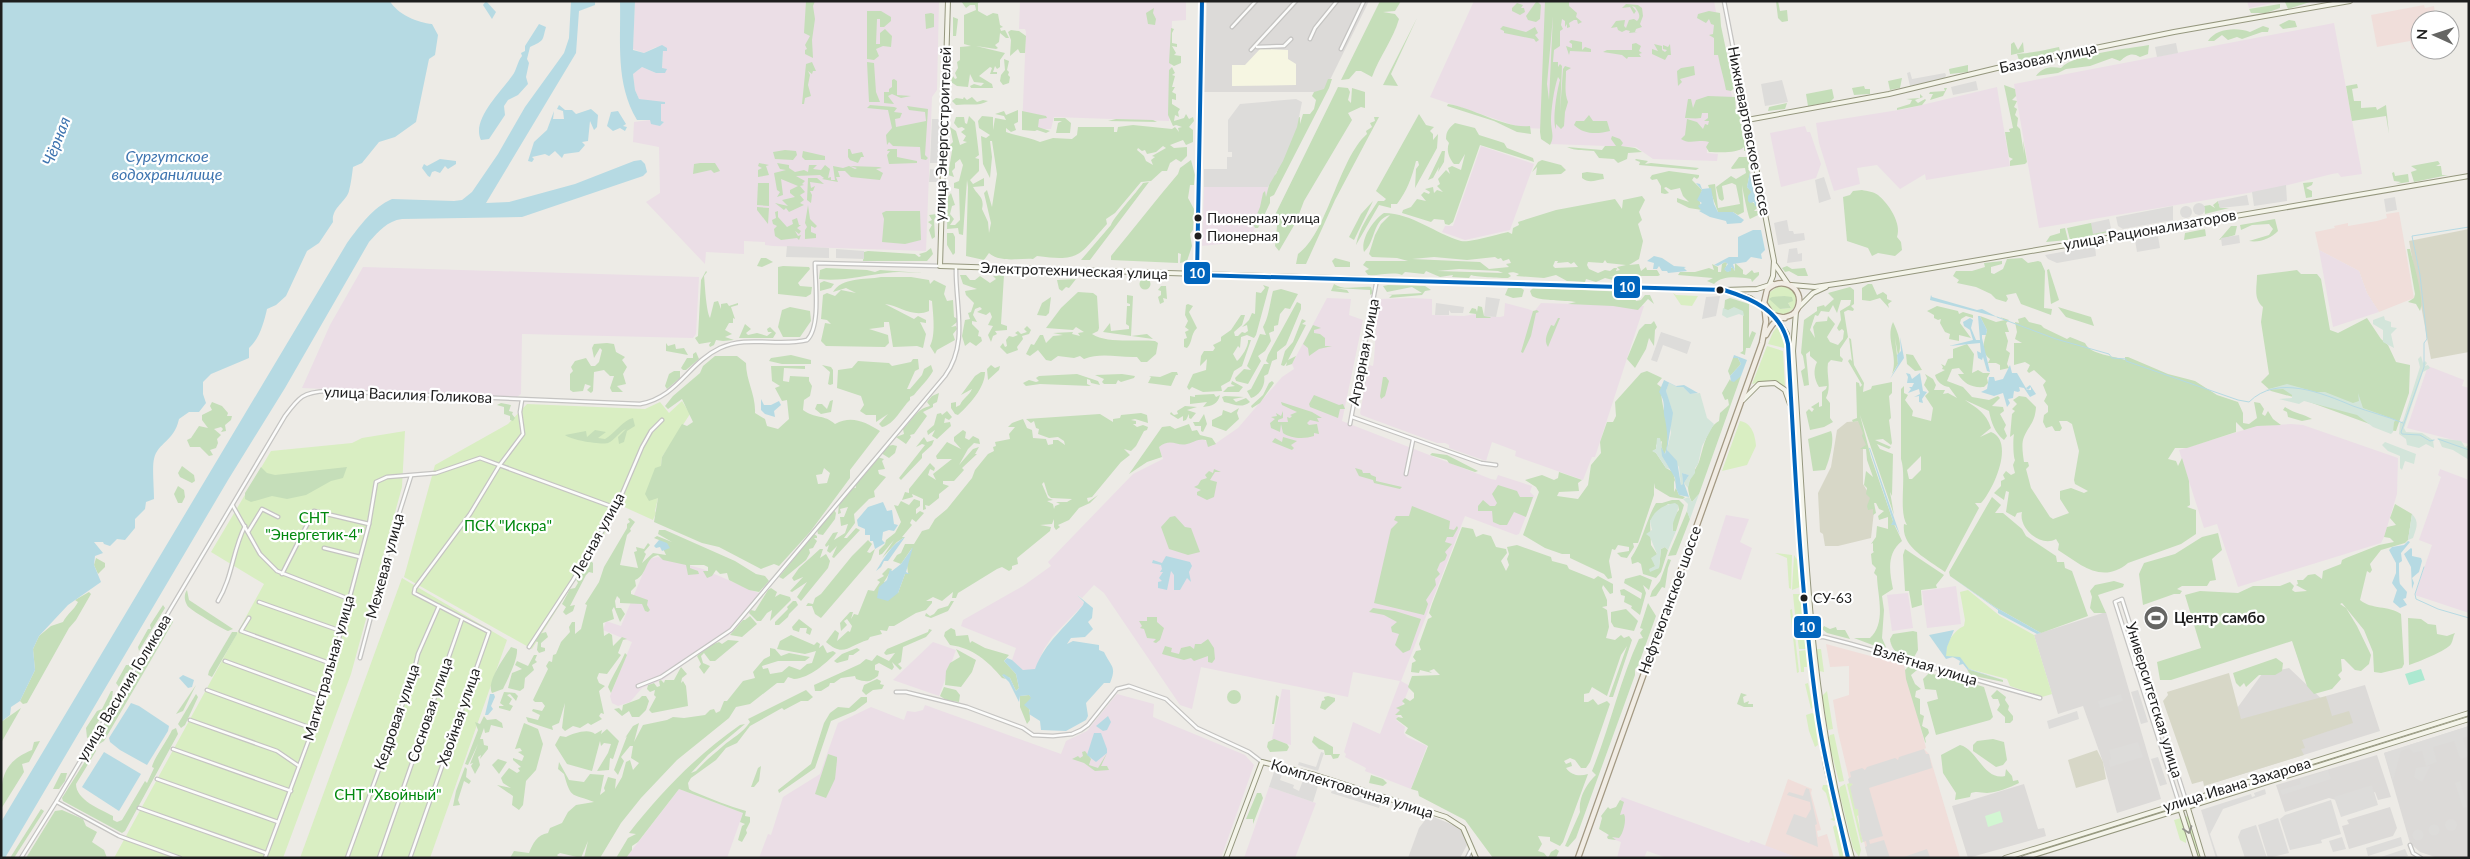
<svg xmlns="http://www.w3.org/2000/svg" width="2470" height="859" viewBox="0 0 2470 859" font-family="Lato,sans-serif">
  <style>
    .residential { fill: #dcdad8 }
    .commercial { fill: #f0deda }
    .industrial { fill: #ebdee6 }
    .education { fill: #f6f6e2 }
    .construction { fill: #d7d7c7 }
    .grass { fill: #d9eec2; fill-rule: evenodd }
    .forest { fill: #c5deb9; fill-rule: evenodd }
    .wetland { fill: #d3e5da }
    .park { fill: #d2f6d2 }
    .pitch { fill: #ade9d1 }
    .parking { fill: #dddcda }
    .water { fill: #b6dae3 }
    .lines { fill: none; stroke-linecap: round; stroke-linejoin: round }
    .stream { stroke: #b6dae3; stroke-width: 1 }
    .street-casing { stroke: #c5c4c2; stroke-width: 5 }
    .secondary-casing { stroke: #95977e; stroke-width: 6 }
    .primary-casing { stroke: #a39983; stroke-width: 7 }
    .street { stroke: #fcfcfb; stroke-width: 2.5 }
    .secondary { stroke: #f4f4ea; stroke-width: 4 }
    .primary { stroke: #f1ece4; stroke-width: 4.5 }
    .bus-1-casing { stroke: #fff; stroke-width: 8 }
    .bus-1 { stroke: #0065bd; stroke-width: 4 }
    .oneway { stroke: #94948e }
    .bus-dot { fill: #1e1e1e; stroke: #fff; stroke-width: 2 }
    .labels { text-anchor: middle; stroke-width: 4.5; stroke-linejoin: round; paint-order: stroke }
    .bus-label { font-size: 14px; fill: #1e1e1e; stroke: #fff; text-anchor: start }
    .street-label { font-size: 15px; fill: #1e1e1e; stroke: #fff }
    .park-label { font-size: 15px; fill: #01880e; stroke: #fff }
    .poi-label { font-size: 15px; font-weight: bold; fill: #1e1e1e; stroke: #fff; text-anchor: start }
    .water-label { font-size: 16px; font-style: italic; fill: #3f75b0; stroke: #fff }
    .line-badge { stroke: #fff; stroke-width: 2 }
    .badge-label { font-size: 14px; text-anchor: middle; font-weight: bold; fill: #fff }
  </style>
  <rect width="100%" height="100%" fill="#edebe6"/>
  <g class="residential">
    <polygon points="1207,1 1369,1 1324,92 1204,92"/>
    <polygon points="2106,612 2161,799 2117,813 2103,762 2083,706 2058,714 2034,635"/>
    <polygon points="2289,668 2327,704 2326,696 2365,685 2380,731 2217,782 2211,744 2262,674"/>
    <polygon points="2469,726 2469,858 2438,858 2420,852 2410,843 2384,753"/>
    <polygon points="2377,755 2391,797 2378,800 2375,792 2343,802 2329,798 2285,812 2276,785"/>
    <polygon points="2024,784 2038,829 2044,828 2046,836 1968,858 1952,806"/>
    <polygon points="2390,807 2397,828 2393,836 2349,849 2342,826 2349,824 2347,820"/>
    <polygon points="1429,815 1458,827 1463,832 1467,845 1460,858 1408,858 1419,828"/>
  </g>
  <g class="commercial">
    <polygon points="2424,5 2425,8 2434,6 2436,20 2420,20 2420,48 2412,49 2410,41 2377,47 2371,15"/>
    <polygon points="2399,212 2414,298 2379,312 2367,293 2359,271 2319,250 2315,232 2335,228 2334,226 2348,223 2348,226 2377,221 2387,218 2386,214"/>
    <polygon points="1826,644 1904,665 1926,748 1924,749 1929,754 1960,858 1868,858 1838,732 1833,700 1849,695 1849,666 1830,667"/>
    <polygon points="1788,779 1812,789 1811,793 1821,830 1817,831 1818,837 1827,834 1834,858 1798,858 1765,846"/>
  </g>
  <g class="industrial">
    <polygon points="635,1 939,1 937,90 932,97 926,251 773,246 765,245 765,242 744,241 744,254 706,252 705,264 704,263 646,202 660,193 659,147 633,142 634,122 650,120 660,126 664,122 661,122 661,104 665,104 639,99 635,90 633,74 642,67 656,73 662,69 663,51 656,47 644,53 633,49"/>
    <polygon points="1020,1 1186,1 1186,20 1172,21 1169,121 1054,117 1051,129 1022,129 1026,32 1025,29 1019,29"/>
    <polygon points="1474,1 1714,1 1733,102 1727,104 1729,113 1735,112 1743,150 1707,149 1707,153 1718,154 1717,161 1653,159 1636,147 1550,144 1550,129 1522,128 1430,97"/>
    <polygon points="2247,1 2282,1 2249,8"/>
    <polygon points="2334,23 2362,174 2341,177 2338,173 2332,174 2272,189 2039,228 2014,84"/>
    <polygon points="1997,87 2010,166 1926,180 1925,174 1900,189 1877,165 1857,168 1860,184 1834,191 1819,143 1816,123 1905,109"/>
    <polygon points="1805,126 1807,132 1810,132 1821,164 1816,178 1781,187 1770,133"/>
    <polygon points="1481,146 1534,164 1510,230 1465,240 1442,232 1445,226 1453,226"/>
    <polygon points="1204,187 1268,187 1271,193 1249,241 1202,246"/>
    <polygon points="2319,250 2359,271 2367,293 2379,312 2333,327"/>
    <polygon points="363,267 699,277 696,334 693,338 522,334 521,394 517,397 302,388 330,325"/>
    <polygon points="1327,298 1351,299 1349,315 1363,320 1342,421 1491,479 1496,480 1498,475 1532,486 1530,492 1534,496 1519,534 1516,535 1465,516 1401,681 1410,686 1396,720 1405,727 1404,733 1407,737 1427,746 1411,789 1365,771 1366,768 1345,757 1346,754 1344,752 1353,722 1380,734 1400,681 1353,672 1348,697 1201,667 1192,709 1180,705 1104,593 1094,585 1082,598 1077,595 1084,603 1083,605 1052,637 1044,649 1035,669 1032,671 1023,670 1015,664 1012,660 1016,648 961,626 963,620 1023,586 1051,566 1048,562 1133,474 1163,459 1159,447 1162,444 1169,441 1188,444 1192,440 1202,438 1212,446 1238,428 1282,377 1294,369 1292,364"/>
    <polygon points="1412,298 1432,299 1432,315 1464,316 1476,314 1477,316 1500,317 1504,316 1505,303 1528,309 1533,311 1533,313 1541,303 1644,306 1595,457 1592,457 1583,480 1515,456 1516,451 1492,442 1486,461 1449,448 1449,445 1445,443 1437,443 1361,415 1360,413 1369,365 1373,366 1374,359 1378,299"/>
    <polygon points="2428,366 2464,380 2462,386 2469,388 2469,444 2407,428"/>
    <polygon points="2291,424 2303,425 2398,458 2397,494 2384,537 2381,543 2238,587 2217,524 2204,528 2179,450 2257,426"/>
    <polygon points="2440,469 2469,480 2469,613 2415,595 2432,545 2419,540 2441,477 2438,475"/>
    <polygon points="1726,515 1749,519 1740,542 1752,548 1741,580 1709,569"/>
    <polygon points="658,557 703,569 763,595 728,636 714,642 664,679 642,688 630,702 618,706 612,703 610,696 632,642 603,630 606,621 621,626 649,559"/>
    <polygon points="1956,586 1961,624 1927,628 1922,591"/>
    <polygon points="1908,593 1913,628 1892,631 1887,595"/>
    <polygon points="933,642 956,650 939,696 893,680"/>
    <polygon points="1282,689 1290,690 1291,745 1272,739"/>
    <polygon points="1117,694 1154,704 1153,717 1245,755 1254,765 1221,858 759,858 768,834 771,835 783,797 820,774 838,723 871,707 904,720 907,711 915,712 923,710 925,705 1061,754 1066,741 1087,731"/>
    <polygon points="1269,787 1316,803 1295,858 1244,858"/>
    <polygon points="679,789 743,813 727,858 626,858"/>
    <polygon points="1622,797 1749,843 1751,840 1798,858 1667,858 1647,851 1644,858 1617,858 1621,842 1607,837 1613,814"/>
  </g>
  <polygon class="education" points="1260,49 1288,50 1288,59 1296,64 1296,85 1232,86 1232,65 1245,65"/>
  <g class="construction">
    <polygon points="2469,229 2469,352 2431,359 2409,241"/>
    <polygon points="1860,421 1867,445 1863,449 1863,484 1873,501 1874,511 1871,538 1838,546 1825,546 1823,534 1820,532 1818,493 1831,467 1837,430 1847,422"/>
    <polygon points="2229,673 2241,719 2326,696 2332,716 2349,711 2353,723 2302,740 2305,748 2301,749 2304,755 2204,786 2203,781 2192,784 2163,701 2168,695 2167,692"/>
    <polygon points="2097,750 2103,762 2106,779 2076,788 2068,760"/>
  </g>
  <g class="grass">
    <path d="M1779,286L1790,288L1797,297L1794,308L1785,315L1774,312L1768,303L1770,292ZM1784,296L1791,308L1780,309L1776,298Z"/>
    <polygon points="1673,293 1676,295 1698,296 1692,306 1681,305"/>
    <polygon points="1778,326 1784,338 1784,348 1768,344 1773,332"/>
    <polygon points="1767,346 1783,351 1785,387 1772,380 1752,384"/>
    <polygon points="682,401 690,414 662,457 658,498 655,511 656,513 653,520 622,506 532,649 404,577 435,465 508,424 527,404 645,409 660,402 669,413"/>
    <path d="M1740,421C1752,423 1755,435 1756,446L1747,465L1722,471Z"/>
    <polygon points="405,431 402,487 351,674 283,858 114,858 264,584 211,552 271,451 352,443 362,438"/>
    <polygon points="1775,553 1792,555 1791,589 1789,588 1787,558"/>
    <polygon points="1794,555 1798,561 1800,587 1792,590"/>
    <polygon points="402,578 507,640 430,858 300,858"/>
    <path d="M1968,590L2000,616L2034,635L2052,694L2042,697L2010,686L2007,679L1969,669L1961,659L1946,656C1945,644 1953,631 1964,626L1965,620L1960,592Z"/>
    <polygon points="1793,594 1799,594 1802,596 1804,625 1796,625"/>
    <polygon points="1792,609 1799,672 1797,673 1790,610"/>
    <polygon points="1796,627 1804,628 1807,649 1799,649"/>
    <polygon points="1816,649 1821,649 1824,672 1819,671 1818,668"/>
    <polygon points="1806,650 1807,667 1804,667 1804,672 1801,672 1799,651"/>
    <polygon points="1808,683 1813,707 1811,709 1805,684"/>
    <polygon points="1827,691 1833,729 1828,730 1822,696"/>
    <polygon points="1812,713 1814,714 1818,745 1815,747 1809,731 1806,715"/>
    <polygon points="1834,734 1844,781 1839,782 1828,739 1830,735"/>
    <polygon points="1852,782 1853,786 1851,787 1856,809 1858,809 1859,815 1857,816 1863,842 1861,843 1847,784"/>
    <polygon points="1845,784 1861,850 1859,857 1853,848 1839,791 1840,787"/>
    <polygon points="1823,785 1828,785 1836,819 1834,821 1830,819 1833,818 1826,793 1822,789"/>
    <polygon points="2168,809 2169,810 2039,851 2039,850"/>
    <polygon points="2188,816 2201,858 2198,858 2185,817"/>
    <polygon points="2181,818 2186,833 2186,843 2180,840 2174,820"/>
    <polygon points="1835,825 1837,827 1845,858 1840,858 1833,827"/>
  </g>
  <g class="forest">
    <polygon points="806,1 815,1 813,6 815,19 812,40 813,58 805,54 805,50 807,49 805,45 810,36 804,33"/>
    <polygon points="961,1 983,1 978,3 978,11 987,16 993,13 998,14 1000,25 1003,27 1000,28 1001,31 1005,30 1009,38 1006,38 1000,33 999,42 995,45 998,48 996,49 976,46 1005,53 1000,60 1000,67 997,69 995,66 993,72 997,72 997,74 990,74 992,68 990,67 979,76 992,84 993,88 971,88 970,86 974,84 981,86 984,83 974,82 970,74 968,87 957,86 951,82 953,76 955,79 957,78 955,73 958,68 957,62 960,60 960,47 971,46 964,44 964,15 976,10 975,5 970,5 966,8"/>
    <path d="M1380,1H1401L1395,11L1383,12L1395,14L1399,19C1393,40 1379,57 1372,77L1361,71H1356L1349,79L1341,80Z"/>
    <path d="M1545,1H1569V6L1577,13L1576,17L1582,22L1578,24L1577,20H1574L1569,23L1570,27L1567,28V24L1565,27V21L1562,19L1561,25L1563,29L1560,31V46L1554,50L1553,62H1558V67L1560,64L1562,66L1560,112L1563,69L1565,66L1571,68L1566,71C1566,83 1564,93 1568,102L1565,112L1564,126L1561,129L1556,124V129C1552,121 1557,90 1560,80L1558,77C1554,88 1551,110 1551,121C1551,131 1555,137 1550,145L1541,139L1540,132ZM1553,16L1549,100L1547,84Z"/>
    <polygon points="1776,1 1778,1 1780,11 1787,10 1788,21 1782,22 1778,18"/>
    <polygon points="2288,1 2313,1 2288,9 2285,2"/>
    <polygon points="1536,2 1538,2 1541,5 1540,19 1536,22 1528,20 1526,16"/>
    <polygon points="1517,3 1523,5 1521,8 1524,8 1525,12 1520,15 1512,11 1512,8"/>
    <path d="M1626,4L1638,5L1642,8L1643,16L1640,24L1642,27L1636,29L1635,32H1638L1629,33L1630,31L1626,30L1622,32L1618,30L1617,27L1611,28L1616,21L1625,20L1624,26L1626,28L1629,20L1634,19L1637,21C1642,16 1638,12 1635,7L1632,6L1636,11L1634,14L1630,7L1622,8Z"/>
    <polygon points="2280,4 2280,8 2266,13 2251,13 2249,9"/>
    <polygon points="1154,8 1153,13 1156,19 1155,25 1148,24 1146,13"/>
    <polygon points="867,11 881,11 891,17 891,21 884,27 880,27 880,19 877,19 876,44 880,44 880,33 885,29 892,36 891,47 883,46 876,49 879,56 874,60 867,59"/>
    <path d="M1709,11L1720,13L1721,26L1734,88L1731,91L1726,90C1724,78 1720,67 1718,55H1714V38L1709,35L1713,34L1714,25L1711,24L1709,19L1706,23L1697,18L1698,14Z"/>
    <polygon points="931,13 934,14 934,27 926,29 925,14"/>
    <polygon points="953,17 958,19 956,36 953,36"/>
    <polygon points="1417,18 1391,74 1398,86 1383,85"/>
    <polygon points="2289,20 2295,21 2297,27 2283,29 2279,25"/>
    <polygon points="1503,26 1526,32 1535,27 1538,33 1535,35 1539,40 1536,42 1534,39 1504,33 1504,31 1500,29"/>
    <path d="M2263,26L2269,28L2268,32H2262L2242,39L2237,37L2228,40L2222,35L2214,41H2208C2216,28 2237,27 2250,32Z"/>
    <polygon points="1171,28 1174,29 1172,33 1172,43 1177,44 1177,47 1172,46 1176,53 1174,55 1181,56 1181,63 1174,66 1169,63"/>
    <polygon points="1011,30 1019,31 1026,36 1025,53 1020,53 1018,49 1010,56 1011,40 1008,32"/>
    <polygon points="1571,40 1582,42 1582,50 1585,47 1591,49 1591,52 1570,51 1569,55 1566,46 1572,48 1572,44 1569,42"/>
    <polygon points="2014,42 2018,50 2023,42 2024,52 2011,55 2011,44"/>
    <polygon points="1636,43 1641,46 1639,51 1642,53 1639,54 1641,57 1628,57 1627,59 1622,55 1603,52 1607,50 1632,50 1632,44"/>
    <polygon points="1654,44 1662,46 1662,50 1665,52 1667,50 1663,49 1663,45 1668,47 1670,44 1671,55 1668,55 1665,60 1652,54 1652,49 1658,51"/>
    <path d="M2149,45L2148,54L2140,57C2132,52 2127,55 2120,61L2112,58L2090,66L2066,69L2058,73L2036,76C2042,67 2051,66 2061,68C2075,53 2128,49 2149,45Z"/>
    <path d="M2059,47L2060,51L2057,50L2046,56L2039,55L2031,60H2019L2017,54C2033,53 2044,50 2059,47Z"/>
    <polygon points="1004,59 1009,61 1007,70 1009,72 1008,75 1010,77 1009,83 1003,85 1000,81 1001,75 1005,70"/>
    <polygon points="812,62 816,71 813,71 812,74 808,71 810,75 808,85 811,96 805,98 804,104 802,104 806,64"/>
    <polygon points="867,62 874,63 876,92 880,102 869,102"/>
    <polygon points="1968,65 1968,72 1950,74 1949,69"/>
    <polygon points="1694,66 1695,75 1680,79 1682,82 1678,86 1677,71 1681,68"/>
    <path d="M1172,67L1175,73L1172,75L1175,76L1172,87H1175L1172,92L1176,94V100L1172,99V104L1180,109L1178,112L1179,117L1175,115L1174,121L1184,118L1186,114L1189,119L1193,117L1194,121L1189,127L1193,130V142L1186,145L1183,140L1170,145L1174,148L1187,147V156L1181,162L1176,159L1170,163L1167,171H1162L1151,181L1141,182L1115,213L1106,219L1107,224C1079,255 1081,262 1037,256L1033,259C1019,258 1000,263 989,253L984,260L966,256L968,187L967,180L963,235L959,234L958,228L947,229L948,197L951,193L955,205L952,206L950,214L954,219L950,225H955L960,220L959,189L954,188V183L959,181L963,165L960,159L955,163V168L952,171L954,177L948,175L952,151L949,146L953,142L950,127L956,131L960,145L967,142L963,141L966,136L961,132L965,129L962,127L958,128L954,123L956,117H964L965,123L967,124L969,116L975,122L979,155L975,158L979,159V171L970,180L973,184L984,178V186L973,187C977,195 985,197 982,209L988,222L989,233L991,223L984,193L987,190L992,207L997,174L992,141H990L992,157L990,178L983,164L981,136L986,138L990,135L979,128L978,121L982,116L993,117V130L995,118L1006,120L1004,116L995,114L1004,111L1006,115L1018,110V122L1014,124L1016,130L1011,132L1006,128V132C1017,136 1029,137 1040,142L1053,138L1072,139L1077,135L1078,127H1114V132H1117L1118,127L1133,125L1172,129L1175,127L1179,132L1178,128L1182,127L1176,125L1173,126L1168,115L1169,70ZM1163,146L1166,148L1152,156L1155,157L1151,160L1153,165L1146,161L1144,156L1137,150L1138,148L1142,151L1145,150L1147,154L1156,152Z"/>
    <polygon points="1902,78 1900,88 1890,90 1888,81"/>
    <polygon points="894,79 897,81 897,95 911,96 901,98 892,94 888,96 894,104 884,103 884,92 889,92 889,89 892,87 892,80"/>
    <polygon points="1328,79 1332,79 1329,88 1274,195 1270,197 1270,203 1258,228 1255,228 1253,224 1260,207 1263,193 1265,191 1266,197 1271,177 1276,174 1297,118 1300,117 1300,124 1303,114 1310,114 1314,109 1316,100 1312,96 1314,92 1324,89"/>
    <polygon points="2357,84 2358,88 2352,89 2354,101 2361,101 2361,108 2376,107 2377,110 2386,105 2389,134 2386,116 2352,121 2346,86"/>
    <polygon points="2004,85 2015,89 2016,96 2012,100 2017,101 2014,107 2017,109 2015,115 2018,118 2017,126 2020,129 2024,154 2023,140 2027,162 2025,164 2010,166 2010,161 2013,159 2009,157 2005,132 2010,132 2009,129 2013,128"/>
    <polygon points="1864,86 1865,89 1870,89 1870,94 1854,95 1852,88"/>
    <polygon points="1338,87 1348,88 1350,92 1348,100 1351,103 1352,88 1365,92 1365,108 1361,107 1348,113 1352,120 1304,201 1296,222 1279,251 1275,246 1277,226 1274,217"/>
    <polygon points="1944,88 1947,88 1943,96 1930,100 1933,94 1929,94 1930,92 1945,91"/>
    <polygon points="1832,89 1834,98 1830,102 1808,106 1806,94"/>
    <polygon points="1920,94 1923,97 1915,100 1918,103 1925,99 1926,100 1922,105 1897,110 1897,108 1910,104 1912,100 1906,99 1920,98"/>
    <path d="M1708,96L1735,97L1736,111L1740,114L1743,138L1748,151H1744V147C1737,154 1719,152 1709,152L1706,147L1709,142C1700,139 1689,145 1681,139L1685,135L1687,119L1697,122L1703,129L1705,124L1708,125L1709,121H1704L1708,118V113H1702L1701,118C1696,119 1690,118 1685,118L1688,99H1691L1693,108L1696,100Z"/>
    <path d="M964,97L967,100L972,97L977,102L983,100L988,101C978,107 967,103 956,105L952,101L956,98L963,99Z"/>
    <polygon points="1787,103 1785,109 1768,111 1769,107"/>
    <path d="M1448,104C1474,108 1505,129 1530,126L1531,134L1517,132L1494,121L1447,106Z"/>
    <polygon points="870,105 894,107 897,108 894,112 902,113 900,118 895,119 896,127 926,121 925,112 909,110 907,106 928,109 925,155 928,158 926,160 921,159 920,147 893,146 889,142 887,145 886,135 892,128 888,110 867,108"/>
    <polygon points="1022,111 1046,116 1047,118 1039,119 1038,127 1050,131 1046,133 1037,130 1035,131 1022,130"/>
    <path d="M1419,114L1426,125L1434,127L1430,131L1433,134V140L1438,134L1437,148L1415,188L1416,169L1419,165L1418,161H1416C1412,177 1407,191 1397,204H1391V208L1379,205L1356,245C1359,228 1369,215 1378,201H1384L1386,199L1376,191Z"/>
    <path d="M1589,115L1593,121H1607L1610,131C1598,134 1584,135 1574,125L1576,121H1584Z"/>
    <path d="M1374,117H1379L1335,200L1306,264H1296L1298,254C1327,234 1339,158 1367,134L1366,131L1372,127L1370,123L1375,121Z"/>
    <polygon points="1054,118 1065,118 1071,123 1070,133 1056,133 1058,123 1062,121 1054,121"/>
    <polygon points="1116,119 1153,120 1157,122 1108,121"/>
    <path d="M1455,123L1475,128L1479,135L1498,141L1504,143L1507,148L1533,158L1534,162L1480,145L1453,222L1449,225L1445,224L1444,220L1434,219L1431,222L1402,213L1403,210L1411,207L1417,199L1426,201L1421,195L1424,192L1429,194L1430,192L1425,189L1433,187L1434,193L1437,190L1443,192L1437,186L1440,184L1438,179L1446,170L1450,174L1448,168L1452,166L1461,170L1465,154L1459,164H1454C1449,158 1446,150 1449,143L1446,139C1446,131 1449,128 1455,123Z"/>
    <path d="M1612,136L1620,139L1623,143L1621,146L1635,148L1642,152L1628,153L1627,159L1618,163L1614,159L1599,158L1594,151C1585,150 1575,151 1567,147L1602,150L1605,146H1616L1611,139Z"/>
    <polygon points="848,149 850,149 852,154 862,152 864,157 861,157 858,163 850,160 848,157"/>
    <polygon points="888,149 897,149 897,157 917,161 917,163 889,164 887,155 890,151 887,151"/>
    <polygon points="785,150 796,151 797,155 793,160 775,159 773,152"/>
    <polygon points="803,151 825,156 825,160 805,160 802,157"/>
    <polygon points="1442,151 1445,151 1444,162 1438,172 1439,167 1433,178 1428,180"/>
    <path d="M1739,157H1749L1752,167L1748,169L1750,172L1747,187L1752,192V202L1757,205L1755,184L1758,207L1754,211H1759L1758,215L1750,219C1748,216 1743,191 1742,185L1744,212L1738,215L1733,212H1718L1708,185L1715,184L1718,208L1740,204L1736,185L1732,183L1722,186L1724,199L1722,201L1719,199L1716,187L1731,176L1736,179L1746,173L1745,168L1732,169L1731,168Z"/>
    <polygon points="1636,159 1648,161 1645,164 1651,163 1699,168 1696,170 1639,165 1640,162 1635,160"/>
    <path d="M1191,160L1195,175L1194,185H1190L1188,198L1194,209L1193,230L1190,234L1192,246L1187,261L1180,263L1181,254L1178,253V263L1111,260V256C1134,228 1155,201 1178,174L1180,168Z"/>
    <polygon points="1542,160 1561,165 1566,170 1561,174 1536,175 1537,167 1532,172 1538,162"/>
    <polygon points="2438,161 2440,164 2436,166 2441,166 2442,175 2448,175 2414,182 2411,172 2417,170 2411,166"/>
    <polygon points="700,163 715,163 720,171 714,173 711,170 693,174 694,164"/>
    <polygon points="759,163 769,165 766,166 769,175 758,177 758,170 762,168 758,166"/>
    <polygon points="777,163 789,165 789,168 795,172 804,170 808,172 809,165 817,165 813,169 821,170 825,165 830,169 828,178 831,177 831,180 835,180 833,166 843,168 849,166 855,169 857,168 850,166 879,167 882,168 876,169 883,173 880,180 851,177 845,171 838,171 840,177 836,177 838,182 822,179 824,178 820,175 796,176 805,181 802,184 804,185 800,186 805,192 800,195 804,200 800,203 804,205 789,212 786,208 784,210 775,203 788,206 782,200 795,197 790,193 790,190 798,186 781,179 783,195 777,197 780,192 777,190 774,173 786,170 780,169"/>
    <polygon points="1669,171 1699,175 1699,177 1697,179 1694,177 1692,180 1702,190 1699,199 1702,210 1689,208 1677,202 1677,198 1689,202 1683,196 1680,188 1671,190 1666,187 1664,188 1669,193 1665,194 1661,193 1661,186 1657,179 1652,180 1650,178 1652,175"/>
    <path d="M1587,172L1603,174L1604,179C1596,180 1589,184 1582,178V173Z"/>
    <polygon points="2394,172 2395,176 2408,174 2409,182 2396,184 2401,182 2394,181 2392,173"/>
    <polygon points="808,178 817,178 824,184 810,182 811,188 815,186 813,191 810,191 812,195 811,203 807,200"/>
    <path d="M1149,182L1090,260H1081L1111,225C1113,218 1137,192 1143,183Z"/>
    <polygon points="2313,182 2312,185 2306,188 2312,191 2312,197 2306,198 2303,183"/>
    <polygon points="758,183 769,183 769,206 757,205"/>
    <path d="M1862,190C1867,191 1874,192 1878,195C1888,203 1902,223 1897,237L1901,242L1902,250L1895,256L1878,253L1872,256L1868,248L1847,241L1843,197L1850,195L1853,191Z"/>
    <path d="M1642,196L1645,200L1639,212L1642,220L1638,224L1643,241L1639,259L1629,265L1639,264L1641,271L1646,267L1647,270H1657L1660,275L1658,276H1609L1616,277L1617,281L1605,278L1596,282L1586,279L1585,282L1567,281L1556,275L1544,278L1516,276L1519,274C1515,272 1511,272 1508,273L1511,276L1508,278C1500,278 1475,277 1471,275L1469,278L1452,277L1453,275L1440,277L1426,271L1424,274L1405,272L1402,275C1394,271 1378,276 1368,275L1365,271L1369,269L1363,265L1366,261H1408L1397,258L1372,257L1369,254L1375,235L1381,224L1390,215C1372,220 1376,241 1364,252C1360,239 1374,219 1384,213C1412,213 1436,234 1461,241C1470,243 1498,234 1508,232L1512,234L1513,228L1519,225L1518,222L1556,210L1615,199L1622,209L1623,200ZM1434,257L1467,260L1495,257L1498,259L1501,258L1503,261L1509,259L1511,263L1506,264L1509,267L1489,269L1480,262L1412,259ZM1605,260L1607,263L1626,265L1617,267L1620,270L1616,271L1617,268H1614L1610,271L1605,270L1598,273L1589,269L1587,265L1588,262L1603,263ZM1555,261H1558L1557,263L1568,262L1571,264L1574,262L1578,267L1555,268L1553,266ZM1459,269L1498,271L1503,273L1437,271Z"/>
    <polygon points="1373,201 1354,240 1349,237 1361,214"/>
    <polygon points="2218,201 2220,208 2229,208 2205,214 2204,206 2210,205 2215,208 2213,205"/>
    <polygon points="808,205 810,219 817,226 815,228 811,226 811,232 816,234 816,238 805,239 805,230 807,227 805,223"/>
    <polygon points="757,207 769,208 768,224 757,210"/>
    <polygon points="778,211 778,217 787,227 793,224 792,220 797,218 799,225 801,225 797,228 801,231 799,234 795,231 798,236 801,235 799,240 797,238 781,240 775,236 774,229 777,226 773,224 772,220 776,218 775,212"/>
    <polygon points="886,211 920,211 921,240 905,244 882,242 884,219 882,213"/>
    <polygon points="937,214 934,220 935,237 932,239 929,230 932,225 928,222 932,220 929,215"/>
    <path d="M2275,219L2278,231C2271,238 2260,243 2249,241L2269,235L2273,229L2269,224L2252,225L2241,230L2240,225Z"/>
    <polygon points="2100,221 2091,223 2109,232 2070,240 2067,228"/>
    <polygon points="2231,226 2237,226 2235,235 2219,240"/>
    <polygon points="2065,228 2068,240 2046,242 2050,236 2060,233 2060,229"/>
    <polygon points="2205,229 2206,236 2184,240 2185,233"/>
    <polygon points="947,233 953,233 955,237 955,253 953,255 947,245"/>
    <polygon points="931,248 933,254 927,261 863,261 864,252 868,251 915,254 919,257 921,256 919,254 926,252"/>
    <path d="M2407,249H2410C2413,262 2425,300 2420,311L2416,304L2408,302L2414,298L2415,294Z"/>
    <polygon points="761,258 766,258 773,262 762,267 757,266"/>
    <polygon points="1335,258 1350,262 1350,267 1335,267 1332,261"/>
    <polygon points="2022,258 2028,263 2038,261 2041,262 2045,271 2044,308 2052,309 2051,315 2021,304 2016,293 2006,295 2008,299 2006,302 1996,299 1991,294 1976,287 1957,283 1959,280 1953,276 1956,271 1972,271 1985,267 1984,263 2002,261 2002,264 1991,267 1991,273 1994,274 2003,269 2007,259"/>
    <path d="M1725,262L1727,263L1725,270L1728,272L1732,267L1735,271V263L1743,270V274L1746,275L1752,270L1754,273L1759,272V275L1752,282L1751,279C1739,277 1722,275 1714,284L1707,281L1713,278L1678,275L1680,272H1695L1709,268L1714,270L1712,264L1718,267V272H1721L1722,264Z"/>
    <polygon points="783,266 809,267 810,269 798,283 800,286 812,287 811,294 806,297 778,294 778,267"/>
    <polygon points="1787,266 1792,269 1805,268 1808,276 1798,276 1789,271 1785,272 1782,268"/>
    <path d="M826,268L867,270L875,272L880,270L923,273C911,273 899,271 887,273C866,275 841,282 819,279L820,270Z"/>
    <polygon points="2049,269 2059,300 2051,304 2047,270"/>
    <path d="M2297,270L2301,274H2317L2321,279L2330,330L2338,333L2367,318L2381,339L2388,345L2396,362L2410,365L2409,393L2396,431L2386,430L2304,400L2271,391L2261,382L2269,374L2261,322L2263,307C2253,298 2257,288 2257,275Z"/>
    <path d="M706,271L707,272L704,276C705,285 706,310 710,318L714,302L718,301L721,309V304L727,303L729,306L738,303V305L731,307L735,319L733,318V323H729L725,330L732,334L725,337L734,340L723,341L716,340L714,345L710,347L709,345L711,342L699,344L695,338L698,336L701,280Z"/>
    <polygon points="960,275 966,275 970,280 975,280 980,276 990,283 996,279 993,276 1004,275 1001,324 1007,326 1007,330 995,331 997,334 993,336 991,342 988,335 993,326 988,325 992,317 990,312 986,315 977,312 982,309 980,307 975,309 973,315 977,322 972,321 972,324 979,331 978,336 981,337 982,341 976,346 970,342 965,346 962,336 965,320 970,319 968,313 971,312 974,303 966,295 965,291 977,289 963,284"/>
    <path d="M881,277H911L929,280L930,284L934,280L946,286L944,294L947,301L953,300L954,317L958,319L957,322L951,327L956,326L957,329L953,334L955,340L937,350L935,354L930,346C936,335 933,314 932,301L929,300V311C913,318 900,306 885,304L914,319L918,316L926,320V323L920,322L926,334L923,348L917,346L893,347L889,322H884V327L869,329L888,335L889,343L885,347L826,346L821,341L825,323L831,324L827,320L821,319L823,295L827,293L835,296L841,290L856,293L846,288L833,292C842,277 865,280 881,277Z"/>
    <circle cx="1145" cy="284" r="5.5"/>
    <polygon points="1076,279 1069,288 1066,287 1062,291 1059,289 1057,280"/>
    <polygon points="824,281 834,284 831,288 820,291 820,283"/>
    <path d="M1334,284C1343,291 1359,286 1371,287L1373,293L1370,295V290L1336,288L1347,290L1349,293L1331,291Z"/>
    <polygon points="1868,284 1872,284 1877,295 1883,292 1887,295 1887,299 1892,301 1888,304 1889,308 1880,298 1870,301 1862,300 1862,288"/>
    <path d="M1263,285L1269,287L1256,335L1254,338L1247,335L1241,337L1240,348L1238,346L1233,354L1237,361C1241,358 1249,346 1248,340H1251L1242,366L1234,371L1230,381L1221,386L1222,391L1203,392L1192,387L1189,390L1187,387L1193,374L1206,370L1207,359L1200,366L1201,356L1204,351H1213L1215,348L1213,345L1221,341V337L1231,330L1241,315H1245L1242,325L1234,332L1235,336H1238L1242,332L1245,333L1248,331L1247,325L1242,327L1249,320L1252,313L1255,314L1256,292L1261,293L1265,288Z"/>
    <polygon points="1388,285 1425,286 1431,290 1425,291 1422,295 1389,298 1392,295 1387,295 1422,293 1412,287 1387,292 1383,286"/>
    <polygon points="1161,286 1166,286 1167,299 1163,298 1164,302 1160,304 1158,297 1161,295 1161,291 1158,290"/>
    <path d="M1850,287L1854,290V304L1851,306L1854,309L1853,311L1848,310L1844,312L1848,337L1840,349V356L1843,359L1842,362L1831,360L1828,363C1826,375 1832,387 1826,398L1830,403V418L1833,422L1824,427L1810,430L1806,412L1809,409L1812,412L1814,409L1811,407L1819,402V407L1822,406V392L1826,389L1827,386L1819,387C1814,379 1813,370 1817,362L1810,356V351L1806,354L1809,385L1804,386L1801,371L1805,368L1803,356L1801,353L1804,320L1817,311V307L1824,305L1825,307L1834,299L1828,293ZM1841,300H1851L1850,305L1840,311L1841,320L1837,328L1839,331L1842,329L1844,331L1843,339L1838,345L1830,342L1827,337L1835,324L1828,316L1827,321L1816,322L1813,327L1815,338L1810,330L1815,315L1818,316L1821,311L1829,312L1833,305L1837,313Z"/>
    <polygon points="1508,288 1521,288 1524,290 1522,297 1513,298 1505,295"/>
    <path d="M1533,288L1629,292L1631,298L1633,293L1636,301L1641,300L1645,295H1650L1654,304L1648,299L1638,310L1613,306L1568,304L1576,302C1565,300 1538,301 1532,296L1530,291Z"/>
    <path d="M1281,289L1298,294L1290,309L1285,308L1280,314L1278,325L1274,326V331L1269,333L1271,341L1265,351L1258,356L1261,361L1248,384L1236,381L1235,378L1244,369L1251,370L1247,366L1260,334L1266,335L1263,327C1269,317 1270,302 1273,291Z"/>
    <path d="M1078,292L1093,293L1097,296L1099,328L1098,331L1092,334C1107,344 1136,339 1155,341L1158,343L1156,354L1147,362H1141L1137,357C1119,358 1102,352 1084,359L1080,356L1074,358L1058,356L1051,361L1046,360L1038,350L1030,356L1026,354L1031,344L1034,345L1040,335H1043L1046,343L1053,336L1063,335L1053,333L1073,332L1072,334L1080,336L1078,333L1084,332L1076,327L1073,330L1046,328L1061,308Z"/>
    <polygon points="1127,295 1133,296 1131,336 1147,334 1153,339 1103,332 1110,323 1111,331 1129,329 1129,326 1126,324 1127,306 1130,306 1130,304 1127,303"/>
    <polygon points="1784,296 1792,297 1793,301 1788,303 1791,308 1780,309 1769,299 1772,297"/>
    <polygon points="1051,297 1049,313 1046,316 1037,315 1042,303"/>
    <polygon points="1730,298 1749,304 1749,338 1752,331 1756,333 1750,348 1746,348 1745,355 1740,353 1743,351 1743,311 1724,310 1725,300"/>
    <path d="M1297,302L1301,304V309L1286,345L1277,352V359L1272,361L1268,374L1264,376C1266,384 1260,396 1251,398L1247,391L1251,389L1264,364H1269L1266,361L1268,355Z"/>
    <path d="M1188,304L1193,306L1189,312L1197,328C1190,335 1193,342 1187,348L1184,347V339L1187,338L1185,332L1189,330L1185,327L1188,321L1185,315L1186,305Z"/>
    <polygon points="1478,306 1482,307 1484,316 1491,317 1490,318 1476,318 1476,314 1469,313 1472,308 1476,309 1477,312"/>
    <polygon points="1937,306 1958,311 1959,314 1963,312 1973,315 1973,318 1966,316 1961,319 1960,323 1971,338 1959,335 1959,341 1949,339 1950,334 1945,332 1940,323 1941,319 1938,320 1934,318 1934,315 1927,311"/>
    <polygon points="790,307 810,311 811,321 800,337 783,337 778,327 782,310"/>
    <polygon points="2058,307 2091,317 2094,326 2066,317"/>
    <polygon points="1537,310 1539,312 1536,313 1531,336 1523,353 1521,352 1533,311"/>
    <path d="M1980,316L1996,322L2005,320L2000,317L2009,320L2006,323L2009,332H2005L2008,341L2006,350L2010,353L2007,364L2009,368L2000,370V365L1996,363H1988L1990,359C1979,351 1985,340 1987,330Z"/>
    <path d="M2025,317L2029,322L2041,325L2044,328L2067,339L2070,337L2085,343C2090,355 2115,356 2125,360V357H2128L2168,374L2195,381L2217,395L2238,402L2243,413V423L2249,424L2257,418L2254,402L2260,403L2264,409L2262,414L2265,416L2268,411L2273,419L2281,425L2257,426L2244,430L2236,422V432L2187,448H2175L2168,459L2176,461L2178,466L2182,458L2189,481L2190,505L2187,507L2196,510V534L2181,544L2128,563C2102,585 2080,564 2058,550L2059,544L2056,539C2041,548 2018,528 2022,512L2017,513L2015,517L2006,512L2009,492L2006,491L2004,500L1994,493L2001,486V481L2005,479L2003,475L2006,471L2011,475L2015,473L2013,465L2015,460C2013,456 2013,438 2014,434L2010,437L2012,414L2015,411L2012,409L2017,404L2013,400L2019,396L2026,397L2036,407C2035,423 2029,425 2024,437C2021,443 2023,455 2024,462H2028L2029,466L2026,469L2031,488L2050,517L2053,519L2069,513L2060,499V491L2071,488L2084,493L2088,491L2075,484L2074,480L2079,451L2072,424L2067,421H2059L2062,428L2060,431H2055L2052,426L2046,428L2043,422L2044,415L2048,412V406L2044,401L2047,395L2043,385L2046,381L2034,370L2029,373L2027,371L2030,365L2025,362L2014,365V343H2022L2015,339L2017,332L2015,322L2019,323L2018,319Z"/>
    <path d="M1558,318H1560L1548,347C1543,340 1548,332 1551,325L1554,326Z"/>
    <polygon points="1302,319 1306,321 1302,324 1306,325 1288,360 1296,356 1292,364 1286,366 1287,362 1284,366 1281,365 1285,351 1293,342"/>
    <polygon points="1654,321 1657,327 1655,330 1654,346 1649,338 1646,349 1635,368 1627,359 1639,330 1645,324 1651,324"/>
    <path d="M1893,322C1898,332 1903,346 1898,356L1895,338L1898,364L1892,374C1899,356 1885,339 1893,322Z"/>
    <polygon points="745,324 751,329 746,333 748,335 757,333 767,336 772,332 768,332 767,329 770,327 776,333 773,338 739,338"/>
    <polygon points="1313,325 1321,328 1314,330 1314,333 1320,334 1325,338 1325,346 1332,346 1319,349 1309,356 1308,348 1303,344"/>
    <polygon points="1027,326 1031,330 1029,334 1022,336 1023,339 1017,347 1018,350 1007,354 1000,347 1003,343 1005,347 1007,346 1006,340 1009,336 1013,337 1018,335 1015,333 1018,331 1021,334 1027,332 1024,329"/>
    <path d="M1849,338L1851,339L1854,365L1864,383L1863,392L1871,389L1872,386L1892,382V393L1889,396L1891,418L1889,420L1892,443L1891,445L1883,439L1875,440L1891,447L1889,449L1877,444L1880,449L1893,454L1892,496L1890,492L1894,515L1860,415L1871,457L1894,524L1902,541C1887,553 1889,570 1893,589L1882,596L1884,610L1882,638L1886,647L1883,649L1854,638H1870C1887,623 1877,593 1877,576L1874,573L1876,568L1872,564L1871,554L1874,552L1873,551V543L1871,544L1876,537L1877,526L1888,529V517L1879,520L1878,516L1884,511L1879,509L1876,503H1874L1876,513L1873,515V509L1868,510L1867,506L1870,498L1866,494L1867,488L1864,485L1866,471L1873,477L1867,460L1866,449H1860L1866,445L1862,436L1863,433L1858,421L1853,422L1852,420L1857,418L1856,382L1859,383L1860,387L1862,385L1848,361L1850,359L1852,361Z"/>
    <polygon points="607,343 614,344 616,352 625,357 622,360 627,367 623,374 626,384 617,386 623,392 612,392 610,388 614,376 610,376 604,370 594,372 593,391 591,393 587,390 591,386 585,384 583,391 573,392 570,390 570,374 573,371 571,367 575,361 586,358 591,366 595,366 599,362 602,350 600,348 594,358 592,348 594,344"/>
    <polygon points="666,343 668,346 675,344 676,349 684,348 688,355 666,351"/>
    <path d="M1967,344L1974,354L1972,373L1978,370L1983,373H1990L1987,378L1988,383L1984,387C1972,388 1964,384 1958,374H1964L1959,368L1952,369L1947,381L1963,387L1972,397L1989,400L1998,396L2000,398L1992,406L2003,407L2004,411L2000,414L2006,425L2004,429L2007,436L2004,440C1995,433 1991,422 1989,411L1965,400C1978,409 1986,413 1991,428L1980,437L1991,432C2015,441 1994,489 1981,503H1975L1979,508L1945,572C1926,558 1901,547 1904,524L1907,525C1898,511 1907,477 1901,459V389L1904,386V393L1908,395L1905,400L1913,411L1912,416L1931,421L1933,408L1925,396L1929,392L1924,385L1927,378L1925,374L1933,379L1936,385L1934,390H1945L1943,394L1948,393L1957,398L1949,387C1942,386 1937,382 1935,375L1945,370L1942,369L1943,367L1941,364L1945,366L1948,359L1953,358V349ZM1921,456V470L1912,479H1909L1907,470Z"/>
    <polygon points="696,352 699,359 686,370 683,370 681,368 687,358 693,358 693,354"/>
    <polygon points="1906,354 1913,355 1922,370 1915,371 1907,364"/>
    <polygon points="791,355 811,360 811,364 782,364 769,361 771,358"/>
    <path d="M715,356H737L746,363C746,381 756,395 755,413L765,419L767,426L778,429L789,419L787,400L782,401L775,388L780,386L772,381L771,366H805V369L784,368L783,381L789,382L790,376L809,377V381L812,386L810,396L804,400L803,410C815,419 824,414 835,424C852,415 865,422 880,431L850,470V478L810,532L779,566L774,564L761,569L719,547L702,543L654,522L658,498L649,501L645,494L655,468L661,466L662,457L682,424L687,426L693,422L682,399L668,409L665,406L673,396L700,373L703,366ZM824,468L830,473L827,483L818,484L816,475L822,474Z"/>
    <polygon points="1735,356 1738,358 1741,364 1730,376 1728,371 1733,358"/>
    <path d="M913,359H918L919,369L915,371L907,389H910L922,375L924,369L931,365L933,371C928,380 921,386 914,395L910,397V400C902,407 894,425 882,427L879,424L888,414L876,422V415H866L860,411L864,405L861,396L837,388L838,370L852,368L858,361L889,363L892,366L911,362Z"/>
    <polygon points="822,365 831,367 833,370 833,384 830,385 828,384 830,372"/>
    <polygon points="991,365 995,368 1000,366 999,370 988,380 987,369"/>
    <polygon points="674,371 680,371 680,378 667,389 665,386 669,374"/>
    <path d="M1647,371L1662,378L1657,384L1661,387C1660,409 1675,433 1664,455L1661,447L1662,441L1656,445V449L1653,451L1656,453L1666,468L1673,472L1676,484L1674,480V492L1676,488L1679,495L1685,497L1683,499L1670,497L1655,488L1654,483V495L1638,543H1633L1634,547L1627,558L1621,557L1617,553L1629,551V547L1618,545L1615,550L1612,549L1609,561L1612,578L1608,579L1604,574L1570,558V554H1562L1545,548L1523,535L1539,492L1536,487L1525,480L1542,475L1554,480L1558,478L1559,472L1582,480L1578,483L1579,491L1559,492L1557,496L1578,499L1588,485L1591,465L1601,453L1600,442L1607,422H1613L1616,416L1615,402L1641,373Z"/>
    <path d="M981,372H985C985,388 969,405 958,415L955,414L951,408V403L956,402V407L960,405C963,398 969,396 972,389L961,395L975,376Z"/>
    <polygon points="1172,372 1177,372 1178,375 1176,375 1171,386 1148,383 1151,377 1149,376 1160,377"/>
    <polygon points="1077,374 1098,381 1100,385 1091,383 1090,380 1087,379 1087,384 1091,386 1040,384 1026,386 1023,383 1029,380 1036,382 1039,381 1036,378 1039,376"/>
    <polygon points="1122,374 1135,376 1134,378 1121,382 1118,380 1116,384 1104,384 1102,382 1104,379 1095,375"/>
    <path d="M1741,376L1699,494L1692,502C1690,499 1688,491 1688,487C1689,478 1695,471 1699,462C1703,450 1706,428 1719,421L1720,413L1729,405L1728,399L1725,400L1722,393L1730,379L1731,381Z"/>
    <polygon points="1383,377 1386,377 1389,381 1385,396 1381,399 1380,396"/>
    <polygon points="1232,381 1243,387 1239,392 1223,392 1228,387 1235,386 1231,384"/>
    <polygon points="1272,381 1274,383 1260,403 1252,408 1251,406 1263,395 1269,383"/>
    <path d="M939,393L937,402L933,404V407L923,412L927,416L914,434L910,435L911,437L906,444L896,437L904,434L903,429C912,421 916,409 930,406L927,402L932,396Z"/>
    <path d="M1214,394L1216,397L1220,395C1218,404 1212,406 1203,407L1207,402L1190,404V396L1195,397V395Z"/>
    <polygon points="1314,395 1339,405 1343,404 1345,409 1340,409 1338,418 1310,407 1309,404"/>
    <path d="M1225,396L1244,397L1233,399L1236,402L1246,398L1250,402C1241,409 1234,404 1224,402L1222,397Z"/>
    <polygon points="833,400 831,412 821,414 815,409 817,404 822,404 827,409 830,401"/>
    <polygon points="212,402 222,406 228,413 227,416 232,416 231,420 225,425 226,431 221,432 223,429 221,427 214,429 221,435 217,439 218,443 216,448 210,450 213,455 209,456 200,447 190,447 187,440 191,438 199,426 208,428 202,420 202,415 212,410 210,406"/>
    <path d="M1281,402L1312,412L1322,418H1317L1319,422L1310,420L1307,423L1309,425L1317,424L1319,434L1314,433V436C1305,439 1291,439 1283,433L1281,424L1280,432L1271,428L1270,423L1275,419L1271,417L1277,416L1276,413L1281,416L1283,411V418L1278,420V422H1288L1287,417L1290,418L1292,416L1290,415L1297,412L1282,405Z"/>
    <polygon points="501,403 511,405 509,411 513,412 512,414 515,418 513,421 510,420 510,416 504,414 504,407 497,405"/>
    <polygon points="1185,406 1197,407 1187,410 1196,413 1191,419 1189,418 1189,414 1186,420 1183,421 1183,416 1178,419 1170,414 1171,412 1174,415 1178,414 1177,411"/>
    <path d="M2285,407C2294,413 2304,414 2312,419L2302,421L2288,417L2287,412L2283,410Z"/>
    <polygon points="1239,408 1237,413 1239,419 1226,431 1212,426 1212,420 1222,415 1223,410 1231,413"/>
    <polygon points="947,411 952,417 949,420 945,418 944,423 950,422 951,426 937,439 932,436 935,430 928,435 927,431 934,425 937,414 941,413 942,415"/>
    <path d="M1141,413L1147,415L1148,423L1135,419L1131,420L1136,421V424H1133L1137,427L1143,425L1148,427L1147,430L1144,431L1136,446L1131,451L1124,449L1130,455L1121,462L1092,497L1087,498L1088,502L1098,495L1090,503L1079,508L1069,520L1058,525L1060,527L1056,530L1054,527V519L1052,524L1040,525L1051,527L1050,531L1017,558L1018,564L1012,566V569L1009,571L1002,567L997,569L958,593L956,598H952L953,592L942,601L933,597L926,601H932V603L926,610L916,613L894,626H889L887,631L880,630L882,634L870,637L868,640C849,645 844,658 826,642L835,630L839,633L837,641L848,631L850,632L852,626L847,619L844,621L847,625L841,631L840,623L850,612H853L851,619L854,614L858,615L868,590L874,591L880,582L877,580L884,576L882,574L888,568L892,569L884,582L898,593L905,574L908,573L907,565L912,548L901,564L893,561L897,555L901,553L905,544H914L922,531L929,529L935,519L947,509L972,478L975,470L988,454L994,451L993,447L996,446L995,442L1010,439L1009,434L1015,427H1008L1012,423L1023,419L1027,428L1032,430L1033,438L1046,439L1048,445L1053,444V440H1058L1065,445L1064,441L1058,437L1049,438L1038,434L1039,429L1036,428L1034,421L1031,423L1026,419L1100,414L1113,422V419L1120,418L1121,415ZM1044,482L1048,495L1051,498L1072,499L1067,502H1056L1060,504L1055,506L1054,509L1053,504L1047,501L1053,500L1048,498L1042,484Z"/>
    <polygon points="1204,414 1207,424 1203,432 1201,431 1201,426 1195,426 1193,422 1199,422"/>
    <path d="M633,418L635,426L627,431L624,442L619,444L618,437L626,429C619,432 615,440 608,443C602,445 570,440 565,435L586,431L587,437L595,430L606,432L598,438L605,439C614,434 623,420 633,418Z"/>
    <path d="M1189,424L1192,431L1197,430L1200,435L1212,438L1216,444L1208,447L1206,440C1199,438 1194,442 1187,444C1177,447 1171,437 1159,447L1162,457L1147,462L1129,474L1162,427L1170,426L1175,429Z"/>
    <polygon points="963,430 966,432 965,438 969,440 973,436 979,439 980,444 974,443 968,449 959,465 973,449 979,447 975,454 977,454 962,468 964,470 954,481 943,481 943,484 949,486 939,494 939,498 929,506 925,505 926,509 923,510 923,499 912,494 913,497 902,500 905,492 909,493 909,489 930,463 935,468 934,471 930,469 928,475 936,480 933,474 952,459 937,459 936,456 947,442 961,449 954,441 954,437"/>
    <path d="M1831,431C1835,440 1829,461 1825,470L1813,471L1808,439Z"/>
    <polygon points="924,437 927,442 934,440 932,445 922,454 922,458 901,480 899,478 925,445 922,444 916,447"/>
    <polygon points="1283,437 1297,441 1291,445 1294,448 1292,450 1272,442 1275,438 1282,442"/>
    <polygon points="893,445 897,446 895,453 889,458 881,453 887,446"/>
    <polygon points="1432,453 1447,455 1478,471 1475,472 1449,463 1447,460 1430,455"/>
    <polygon points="877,457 884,459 882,461 885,469 878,470 879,474 886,477 874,491 875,497 869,499 854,514 855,523 844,538 847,538 856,528 860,530 834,558 832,557 837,546 830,553 827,551 829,545 826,547 825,545 833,533 838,532 834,540 845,533 848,524 841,526 840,517 844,517 848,507 840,509 841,513 838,514 839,504 852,487 856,488 855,484"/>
    <polygon points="182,466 194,475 195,481 192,483 180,477 178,473"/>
    <polygon points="261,467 267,473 275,475 347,467 343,478 331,481 306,495 287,499 272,496 251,502 245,499 245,493"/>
    <polygon points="1355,468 1362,470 1363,473 1370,473 1371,475 1376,477 1376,481 1402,487 1400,489 1374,483 1373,480 1359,476"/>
    <polygon points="1214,469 1221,472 1215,472 1210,480 1217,482 1214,497 1207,500 1197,495 1197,492 1201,490 1194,487 1198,485 1201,480 1207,478 1205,475 1209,471 1213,473"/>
    <polygon points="1498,485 1517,491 1520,497 1533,497 1526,517 1514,512 1507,525 1500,525 1493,522 1492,511 1478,511 1478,506 1483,500 1490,506 1495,506 1497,503 1492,494"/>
    <polygon points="178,486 184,490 185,497 182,503 178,503 174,494"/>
    <polygon points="1992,497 2001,505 1995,513 2003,513 2022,529 2026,536 2056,556 2057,562 2064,562 2065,568 2072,571 2088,616 2041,633 1995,607 1950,576 1949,572"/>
    <polygon points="914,499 920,501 920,506 916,509 916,514 920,511 924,513 916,522 912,519 910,523 912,525 902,537 905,537 897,542 882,558 894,540 882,554 879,555 879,550 885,544 886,540 895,533 901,522 894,505 898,506 901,501 909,505"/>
    <path d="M1672,500H1679L1684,505L1676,531H1673C1672,523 1673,516 1679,510L1678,505L1668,504L1650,521L1651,545L1657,554L1654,561L1655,566L1654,569L1659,568L1661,549L1665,547L1668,550L1661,572L1656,578L1643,574L1641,564L1638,562L1632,564L1631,558C1643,541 1646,520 1656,503H1662Z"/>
    <path d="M2395,504L2412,514L2408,540L2405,543L2381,550L2370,564L2372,570L2370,573L2367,571L2360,600C2372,610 2388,605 2401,614L2404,664L2402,668L2381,673L2374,672L2373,652L2364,630L2342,603L2340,604L2346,608L2357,626L2371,655L2369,664L2361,671L2355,670L2344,659H2341L2342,671L2338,675L2341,679L2332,689L2314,694L2307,686L2292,641L2171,680H2160L2157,662L2201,648L2185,595L2200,591L2238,593L2253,586H2280L2290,582L2294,586L2292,590L2295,592L2307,591L2296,585L2298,584L2297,580H2303L2308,575L2315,574L2322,579L2323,571L2341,564L2342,560L2346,558L2379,545L2394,542L2390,538L2384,537L2387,527L2396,525L2390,518Z"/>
    <polygon points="1412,506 1450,521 1449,529 1454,530 1457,526 1458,528 1453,537 1447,537 1445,542 1452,544 1445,552 1447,555 1445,560 1440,563 1437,570 1440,574 1435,579 1436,585 1426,600 1428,604 1424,615 1374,603 1391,529 1398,522 1394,520 1396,516 1409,516"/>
    <polygon points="834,510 836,513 835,519 823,535 818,534 817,530"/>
    <polygon points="1687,511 1690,519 1676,555 1668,556"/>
    <polygon points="1175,516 1185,527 1191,528 1200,552 1188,555 1169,549 1161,527 1170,517"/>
    <path d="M630,518L635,522L630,529L631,531L627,535L620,565L638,568L634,552L637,551L636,547L644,549L648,543L650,545L644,552L646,554L642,563L653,553L666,555L659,540L654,538L657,536L672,542L658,534L659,530H665L735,561L756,574L765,576L769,581L759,592L749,590L729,580L727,573L720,574L716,570L712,576L707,578L703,571H708V567L704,565H690V568L698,571L699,574L688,575L686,565L663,560L658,555C644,558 648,575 635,580L636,586L631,591V594L648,600L647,605L650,610L648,612L645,611L642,604L620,603V599L617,596L615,601L616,608H621L625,614L620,622L614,607L612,610L614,619L603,623L604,636L609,633L612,635L613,646L622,637L627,639L623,640L618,653L621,655L607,674L599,673L597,678L599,683L605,686L599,691L604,714L601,713L599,716L602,719L591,725L588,723L580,728L573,726L565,731L562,728L565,703L559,723L552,726L553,730L528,722L526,717L538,720L540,715L532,711L533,709L542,711L545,706L542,702H535L533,700L548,669L546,666L549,661L552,662L553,655L556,654L561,642L570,632L569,627L572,622H575V634L581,629L587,605L585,604L599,582L604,567L627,528V524L630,522L628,519Z"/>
    <path d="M1462,527L1473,529L1476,537L1483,534L1491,536L1496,547L1506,549L1507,553L1501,561L1506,571L1509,565L1507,559L1509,554L1507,547L1517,545L1551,557L1552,561L1567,565L1569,569L1594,579L1598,576L1613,584V593L1610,594L1603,585L1602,588L1607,600V606L1602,607L1607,610L1609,627L1606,638L1615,640L1621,635L1624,638L1629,636L1632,640L1613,697H1609L1627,646L1621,655L1607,696L1592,687L1589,693L1584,694V702H1588L1593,699L1598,705L1607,701L1610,704L1590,762L1586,768H1581L1575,760L1570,758L1564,761L1566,764L1571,762L1572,766L1566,768C1571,775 1579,777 1588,774L1563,842L1560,846L1550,841V837L1538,836L1542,844L1538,851L1544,853L1548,858L1551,852L1556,849L1559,851L1556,858H1493L1465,820L1419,796L1418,791L1411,789L1428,746L1405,733L1408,728L1396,719L1398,717L1403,718L1401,715H1395L1400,710L1396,708L1405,704L1402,701L1405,698L1410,701L1414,698V693L1408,687L1412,676L1440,675L1434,669L1429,671L1432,673L1420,670L1419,673L1411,672L1412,663L1416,661L1413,657L1416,651L1421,650L1419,644L1428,619L1432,617L1429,613L1432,604Z"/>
    <polygon points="2218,533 2222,550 2212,559 2216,580 2210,581 2207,586 2182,586 2177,589 2182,591 2180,594 2174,594 2143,605 2139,574 2144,563 2175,554 2202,537"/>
    <polygon points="814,534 817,536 817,538 814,538 817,541 813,548 809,549 810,553 806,560 783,579 779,577"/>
    <polygon points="868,540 872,544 867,552 870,553 875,549 871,560 821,618 815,614 812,606 806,606 808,603 813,604 815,598 821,594 852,556"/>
    <polygon points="820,549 823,549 820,558 826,554 830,561 828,568 801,601 797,597 807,582 792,592 790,591 803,577 794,581 792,578 799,568"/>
    <polygon points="1905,549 1944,575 1936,585 1937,588 1921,590 1922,605 1912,608 1909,591 1905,591 1903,555"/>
    <polygon points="96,558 105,563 105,567 98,574 94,565"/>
    <polygon points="1668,559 1671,560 1668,568 1665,588 1662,587 1656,596 1650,597 1652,591 1660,581"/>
    <polygon points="591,561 593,563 593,573 589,572 586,575 570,606 575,605 573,611 566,615 563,612 566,607 562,604 570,589 575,588 578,583 576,579 580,573 586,572"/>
    <polygon points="1640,575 1652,580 1649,590 1643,585 1646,593 1640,615 1631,608 1632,606 1624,602 1625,596 1621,595 1620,590 1624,589 1641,599 1642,593 1624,583 1625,579"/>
    <polygon points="2114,581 2124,584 2123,587 2098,595 2106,613 2094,613 2090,608 2092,597 2090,591 2095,585"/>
    <polygon points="771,588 777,592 775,597 780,594 790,597 791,600 770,621 772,610 767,613 761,621 757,621 749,613 751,610 755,611 768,590"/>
    <path d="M187,590L189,600L233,629L228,631C223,629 188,609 187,605C184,600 184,594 187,590Z"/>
    <path d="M89,592L91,594L76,620L69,628L27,703L23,704L20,701L35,670L33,649L39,636L51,626L63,622C67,614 74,610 78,602L75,600Z"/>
    <polygon points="793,601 796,601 798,605 789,614 788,617 779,625 775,625 775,622 788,609 787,607"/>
    <polygon points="951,601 954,601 948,611 931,618 925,616 926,613 930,616 934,614 938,609 948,606"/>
    <path d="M1648,603L1656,616L1638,666L1635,669V675L1576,838L1568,847L1565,846L1580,812C1578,798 1587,783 1596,775L1592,771C1610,727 1620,680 1639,639L1643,638L1640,633L1643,629L1640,628Z"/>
    <polygon points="163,605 165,608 139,651 138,647 148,629 151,629 150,625"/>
    <polygon points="1373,608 1395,611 1421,619 1410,650 1403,653 1395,645 1399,634 1392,632 1391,627 1397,622 1384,615 1369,612"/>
    <polygon points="1626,609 1638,621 1634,631 1614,627 1611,622 1611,612"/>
    <polygon points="750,616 757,624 742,637 730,635 743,620 745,620"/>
    <polygon points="169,617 173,622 104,741 96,746 94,743"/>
    <polygon points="1147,617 1157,617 1157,622 1164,628 1160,640 1156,643 1153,642 1156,639 1147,638 1144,629 1140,628 1142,626 1139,621 1147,621"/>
    <path d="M2408,618L2421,619L2428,624L2436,625L2437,634L2447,636L2455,633C2453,636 2453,641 2451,644C2448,650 2416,663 2409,665Z"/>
    <polygon points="799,619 812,629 810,635 806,633 807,628 800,628 799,632 793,630 792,627"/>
    <polygon points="1824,626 1830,629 1836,627 1837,630 1845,630 1850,639 1827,633 1822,629"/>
    <path d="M951,628L955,630L956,636L968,635L970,643L972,641L985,648L1009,655L1004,661L1016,674L1019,688L1016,691L1010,678L1002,675L1006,679L1002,678C988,661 973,648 950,645L944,636L945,632Z"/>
    <path d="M929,629L932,630L926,637L903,647L901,662L898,664L902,668L900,670L892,662L894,667L892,670L879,663L875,665V670L879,671L878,676C869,683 866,682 856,679L855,676L841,678L834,683H830L829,686L821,691H815L814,685L860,664L866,659L872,661L877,655L889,661L895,653L886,655L884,653L887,649L928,632Z"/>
    <path d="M1913,631L1917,632L1918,650L1913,659C1902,659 1891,651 1890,639L1893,634Z"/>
    <polygon points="232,632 237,632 237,634 212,677 208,675 209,671"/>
    <polygon points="546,632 548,637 541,643 541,647 545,648 545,651 539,653 537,650 538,642 535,641 539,634"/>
    <path d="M791,635L814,645L817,642L820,644L819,648L823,645L827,653L833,651L836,653C826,663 810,678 794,679L788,677L784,683H777L750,704L736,707L729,718L677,760L641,798L621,823L600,858H584L588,841L581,858L560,853L557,855L558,856L569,858H510L514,851L529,853C533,843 537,835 548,833L550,828L562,823L568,812L576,805L594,802C572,793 571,800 564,774L558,769L559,762L569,780L584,782L590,774L604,775L600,795L605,791L604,788L608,777L616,779L615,789L622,777L626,762L630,760L633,770L639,763L631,758L633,746H630L621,757L624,761L618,775L614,770L627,736L625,738L633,726L639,723L634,742L643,725L667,720L673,717L684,718L705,715L710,710L714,709L716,713L720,711L724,701H727L743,681L755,678L753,672L764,659L770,656V648L775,649L781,656L789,653L810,657L805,661H778L762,666L763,669L768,668L770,674L782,672L789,666L800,670L807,664L812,663L816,651L805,654L777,649L780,641Z"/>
    <polygon points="1208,639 1214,648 1215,659 1212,663 1208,662 1208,656 1194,661 1191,658 1184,660 1162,654 1165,646 1172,648 1171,652 1179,654 1181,648 1190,646 1194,649 1195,644 1201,644"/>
    <polygon points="728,640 739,641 715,661 710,661 704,653 701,656 703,663 710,666 704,674 699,667 701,664 697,656 711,645 719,642 722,644"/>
    <path d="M511,647L517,649C518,660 508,678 503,689L492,693C486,682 504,658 511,647Z"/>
    <polygon points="857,648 860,650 853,655 849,655 848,660 837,663 834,661 842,654"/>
    <polygon points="956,649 976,660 972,672 961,687 945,685 946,671 950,663 960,657"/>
    <path d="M625,653L627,655L611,693L608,687C613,674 620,665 625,653Z"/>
    <polygon points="534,655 537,655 535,660 537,662 532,665 534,670 525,678 524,688 520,691 508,688 512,673 522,669 515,665 517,661 528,666"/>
    <polygon points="2276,658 2283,663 2282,671 2275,675 2259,675 2246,687 2244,683 2240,687 2236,683 2233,673"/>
    <polygon points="126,665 130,665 133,668 129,673 126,673 119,687 116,683"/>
    <polygon points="1909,666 1917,668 1917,670 1911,675 1915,684 1921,689 1916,691 1915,697 1920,699 1920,714 1924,716 1922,726 1928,729 1929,733 1925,738 1926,743 1925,742 1906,679 1905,670"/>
    <polygon points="681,667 687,674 682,678 681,683 683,681 686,686 688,706 652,713 649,710 656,697 654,695 655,690 650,692 647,689 648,685 654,683 657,687 660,686 659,681 661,680 664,683 665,680 674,680"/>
    <polygon points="1967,669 2003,680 2003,682 1970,675"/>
    <polygon points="1929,673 1944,677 1945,675 1984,687 1993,717 1990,720 1936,735 1927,702 1938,699 1936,690 1925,689 1923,679"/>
    <polygon points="877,679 881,681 880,684 884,685 882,689 873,690 866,695 862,691 864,685"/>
    <polygon points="196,685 183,711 176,714"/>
    <polygon points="944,687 956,690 960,695 959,702 946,700 940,696"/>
    <path d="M806,690L813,697L808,701H801L784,710L782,708L750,726L737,743L726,748L716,760L691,778L688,783L689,789L692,791C711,799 729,806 746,811L745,816L750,817V822L746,830L747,833L742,842L738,840L742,826L745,824L740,822L743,813L679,789L638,842L632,846V850L626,858H616L628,838L636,834L629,833C662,791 697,755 740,725L745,724L708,755L691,773L696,771C704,762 714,754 723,746C732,738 743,733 750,722L748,719Z"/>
    <polygon points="1997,690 2006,697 2005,700 2009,706 2008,710 2013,716 2013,720 2010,723 2005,723 2005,717 1997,710 2000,705 1998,699 1993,699 1991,696"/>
    <circle cx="1234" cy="697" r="7"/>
    <polygon points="111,691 113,691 111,704 95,726 90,737 87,738 86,728 97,711 102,709"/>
    <polygon points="504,692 515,693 518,696 516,701 510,694 507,695 512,699 509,704 513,706 510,711 499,708 499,706 504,706 500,703"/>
    <polygon points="1741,693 1747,695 1743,697 1744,703 1749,701 1748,704 1753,704 1753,707 1744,707 1737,704"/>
    <polygon points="196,694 198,697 185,725 181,728 178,724"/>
    <polygon points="1029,695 1032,698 1029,701 1030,720 1027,724 1020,707 1020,696"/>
    <polygon points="1276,695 1279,697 1274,724 1272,724"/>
    <polygon points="642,696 646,696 649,701 646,710 639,717 632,717 629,711 622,716 614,709 619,708 622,711 623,705 639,699"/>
    <polygon points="1328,696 1335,698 1335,701 1325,710 1320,708 1322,701 1325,700 1324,697"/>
    <polygon points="861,697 867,697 867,702 855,711 831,721 815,768 779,793 778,790 811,764 824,723 830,713 838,707 849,708"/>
    <polygon points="21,708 1,743 1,722"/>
    <polygon points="484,716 487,720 496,719 502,723 503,728 491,725 489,732 485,733 484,728 480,739 483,739 484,745 488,746 488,749 480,759 481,755 478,757 480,765 475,774 471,766 473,763 470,764 478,744 468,765 465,764 478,730 475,722 480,724"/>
    <polygon points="524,723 538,729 543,744 536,770 526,781 523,805 519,810 512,805 513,796 497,785 511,788 503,783 501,778 509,768 517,773 520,771 518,768 521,767 513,760 513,758 522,761 524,756 518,752 522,751 520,748 515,749"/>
    <path d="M176,728L178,734L125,831L122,833L63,801L62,798L94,747L96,751L76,784C76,800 100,809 113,816V820L117,822L122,820L145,781L147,783L154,768L152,767C153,760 168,739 172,730Z"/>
    <path d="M607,729L619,741L613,759L610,758L609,770L597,771L608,753L611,744L604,743L601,746L600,741L592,771L567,764L555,745L560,736L566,737C573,733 589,728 595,734L602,730L601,734Z"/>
    <polygon points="1314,736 1333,747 1333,754 1340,754 1338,758 1333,759 1331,755 1325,755 1324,750 1319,749 1312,742"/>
    <polygon points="1274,739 1287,744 1289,747 1287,751 1270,752 1267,747 1268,742"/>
    <polygon points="1993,739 2004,742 2007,760 2003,765 1996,767 1973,751 1973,745 1977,741"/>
    <path d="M40,741L29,762L22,764L24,772L1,809C1,780 1,763 32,750L34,742Z"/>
    <path d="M1960,745C1977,749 1984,781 2005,776L2006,769L2012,776L2013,781L2018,780L2019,783C2009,788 1998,792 1987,793C1981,793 1978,791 1971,793L1970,797L1955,800L1956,793L1943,773L1941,755Z"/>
    <polygon points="1085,751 1091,759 1089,765 1098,768 1107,753 1101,766 1107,766 1109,770 1095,771 1084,763 1072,759 1078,756 1080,758 1083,756 1082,752"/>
    <polygon points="828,754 837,757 837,760 835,779 826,798 815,794"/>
    <polygon points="498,759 507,762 499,774 492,765"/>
    <polygon points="761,766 759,781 754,787 751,787 758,768"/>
    <polygon points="465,767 467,769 466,777 471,781 469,784 464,781 458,800 460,805 453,806 456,791"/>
    <polygon points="61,773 67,773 65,781 59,789 53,789"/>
    <polygon points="1371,775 1383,779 1387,783 1383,786 1369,783"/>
    <polygon points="1257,793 1261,793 1263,798 1253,824 1253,819 1246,819"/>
    <path d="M1620,800L1624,802L1620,815L1624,814C1627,820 1623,834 1619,838L1612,837L1616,840L1608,839L1607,837L1609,835L1599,829L1602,818L1601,816L1608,807L1610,809L1616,807Z"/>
    <polygon points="41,809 44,811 14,858 10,858"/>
    <polygon points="62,810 83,819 86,826 97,832 92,842 104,850 107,858 26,858 55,811"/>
  </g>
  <g class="wetland">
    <polygon points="1734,307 1743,311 1744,316 1739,314 1727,318 1722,315 1723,308 1728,310"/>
    <polygon points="2384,316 2385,320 2391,322 2391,327 2397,328 2391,334 2394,348 2383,342 2383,330 2373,324 2373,320"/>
    <polygon points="2421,356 2423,363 2425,361 2427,363 2425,366 2428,365 2430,368 2423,372 2404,428 2406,432 2422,433 2433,440 2434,448 2426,444 2419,448 2407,445 2406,439 2399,434 2400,423 2403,421 2420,367 2418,359"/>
    <polygon points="1669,383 1677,387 1683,387 1690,394 1700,393 1707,418 1714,424 1702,446 1698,464 1695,468 1695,473 1690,480 1688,488 1684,483 1689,475 1682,473 1683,484 1681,485 1679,467 1667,450 1671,433 1666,391"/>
    <polygon points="2287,384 2316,392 2325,392 2353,403 2359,401 2358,393 2363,408 2396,420 2394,422 2393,432 2391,434 2373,427 2357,415 2304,401 2299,404 2279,399 2292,398 2292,395 2283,389 2265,390"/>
    <polygon points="1657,438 1660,438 1665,461 1670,469 1666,468 1656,453 1652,451 1656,449"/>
    <polygon points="2438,438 2461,441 2465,447 2469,445 2469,460 2453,450 2442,447"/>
    <polygon points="2385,442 2416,454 2414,464 2405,461 2402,470 2400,468 2400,456 2388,451 2382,445"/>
    <polygon points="1699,494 1690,519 1687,511 1688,504 1683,499 1689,497 1692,502"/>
    <path d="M1675,503L1678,505C1679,514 1671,520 1673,531H1676L1668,550L1665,547L1661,549L1659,568L1650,572L1649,569L1655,566L1651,558L1657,554L1650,537L1646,534L1652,530L1650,521C1655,510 1663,505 1675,503Z"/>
    <path d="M2412,514C2420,522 2416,529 2413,538L2408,540Z"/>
  </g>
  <polygon class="park" points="2000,811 2003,822 1988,827 1985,816"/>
  <polygon class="pitch" points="2421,669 2425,680 2409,685 2405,674"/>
  <g class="parking">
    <polygon points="2176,43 2178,53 2157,57 2155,47"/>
    <polygon points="1910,72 1912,79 1945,73 1946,75 1945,78 1910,86 1907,73"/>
    <polygon points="1782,80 1788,102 1765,106 1761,84"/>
    <polygon points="1976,81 1978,90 1953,95 1951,87"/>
    <polygon points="1296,99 1302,102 1297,127 1283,161 1268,187 1204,187 1204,169 1227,169 1227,157 1232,157 1232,152 1228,152 1228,120 1240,104"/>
    <polygon points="932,119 940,119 938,163 930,163"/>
    <polygon points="930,169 938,170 938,182 929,182"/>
    <polygon points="1824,177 1831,199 1819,203 1815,180"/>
    <polygon points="2286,185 2287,201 2254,206 2252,192"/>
    <polygon points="2247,195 2249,205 2220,208 2218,201"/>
    <polygon points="2395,197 2397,210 2386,212 2384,199"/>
    <circle cx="2199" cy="209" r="6"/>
    <polygon points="2173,206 2173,220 2123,229 2118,226 2116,217"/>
    <circle cx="2186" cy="212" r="6"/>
    <polygon points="2109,219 2111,228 2108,231 2093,234 2091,223"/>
    <polygon points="1787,220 1789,231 1793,231 1794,234 1804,233 1805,240 1778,245 1774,223"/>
    <polygon points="2239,235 2240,243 2222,246 2221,238"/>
    <polygon points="2158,236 2160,248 2137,252 2135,240"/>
    <polygon points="787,246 829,248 829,258 786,257"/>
    <polygon points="2095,246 2096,256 2057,263 2048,259 2045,255"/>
    <polygon points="1797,248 1798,254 1802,253 1802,261 1787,263 1789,249"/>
    <polygon points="836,249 864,251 864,259 836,258"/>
    <polygon points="1720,296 1716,316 1702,319 1706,297"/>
    <polygon points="1486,297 1500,299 1496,317 1484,316"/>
    <polygon points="1436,303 1464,307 1463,313 1451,313 1449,310 1449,315 1435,315"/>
    <polygon points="1661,332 1691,342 1687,354 1663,345 1657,362 1651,360"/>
    <polygon points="1364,364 1369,365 1364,391 1359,390"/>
    <polygon points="2138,690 2148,722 2141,724 2131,692"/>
    <polygon points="2121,694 2123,701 2100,708 2098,701"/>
    <polygon points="2077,711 2079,719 2049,729 2047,721"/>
    <polygon points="2469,726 2469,736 2463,738 2468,754 2467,757 2461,759 2459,756 2454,741 2433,747 2437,762 2426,766 2422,751 2413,753 2409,748 2401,751 2393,781 2384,753"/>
    <polygon points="2138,742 2143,757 2110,767 2109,760 2111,759 2109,750"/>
    <polygon points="1924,749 1926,754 1929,754 1932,768 1869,788 1883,836 1869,840 1870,844 1884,840 1890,858 1868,858 1865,847 1867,846 1866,841 1863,842 1860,831 1858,809 1855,809 1850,787 1853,784 1849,783 1848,779 1851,777 1850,772 1862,768 1865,770 1867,767 1895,758 1898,760 1899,757"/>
    <polygon points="1321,752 1324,753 1318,771 1298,765 1299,762 1316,767"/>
    <polygon points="2158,757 2167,784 2160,786 2151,759"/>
    <polygon points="2430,766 2422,782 2414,777 2416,768"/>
    <polygon points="2328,770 2331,779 2282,795 2280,790 2301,784 2300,780"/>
    <polygon points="1274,772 1282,774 1280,780 1294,785 1293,788 1299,791 1303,780 1318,786 1313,802 1269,787"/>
    <polygon points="2460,781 2467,807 2463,808 2455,783"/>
    <polygon points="1334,784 1382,798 1379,808 1331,793"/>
    <polygon points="2372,785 2378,805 2341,817 2334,797"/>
    <polygon points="1806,788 1809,789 1817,824 1815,825 1818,847 1786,834 1794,814 1806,818 1811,809 1810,802 1787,795 1789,792 1803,796"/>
    <polygon points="2265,789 2266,794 2223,809 2210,834 2218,858 2216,858 2201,810 2251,794 2252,797 2255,796 2254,793"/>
    <polygon points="2331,800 2341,834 2321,840 2322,843 2290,850 2280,819 2285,815"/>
    <polygon points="2278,818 2289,853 2268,858 2258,825"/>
    <circle cx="2451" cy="825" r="6"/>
    <circle cx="2434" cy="830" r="5.5"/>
    <polygon points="2256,825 2267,858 2245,858 2238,837 2241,830"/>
    <circle cx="2418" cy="835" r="5.5"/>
    <polygon points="2342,837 2346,849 2333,852 2329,841"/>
    <polygon points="2401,837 2403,845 2368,856 2366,848"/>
    <polygon points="1927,849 1930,857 1934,858 1901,858"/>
    <polygon points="2405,849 2408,856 2402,858 2378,858"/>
  </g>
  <g class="water">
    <path d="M1,1H390C397,14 418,23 432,24L438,35L435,55L429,59L416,122L395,137L379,142L362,163L353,167C352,175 351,183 349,191C346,202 331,208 333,222L319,243L307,251L286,296L276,305L267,309C264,322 260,338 249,348V358L211,374L203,382V394L206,403L199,412H189L179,419C174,442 158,442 154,459C152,466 154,488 154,499L146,502L145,509L135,519V528L125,540L117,539L110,546L104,544L103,542H94L103,553L95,556L94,565L101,582L68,605L39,636L33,649L35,670L20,701L11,707L10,715L1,722Z"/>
    <polygon points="486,1 496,12 492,19 483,5"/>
    <path d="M571,1H595V5L579,11L576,53L486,203L509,202L575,184L634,161L641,160L645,164L647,172L643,176L522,217L402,219C387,221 379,231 369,242L285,388L228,480L5,858H1V822L347,243C359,227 373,207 392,199L454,201L462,200L472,192L498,154L525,107L564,53L569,38Z"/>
    <path d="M620,1H635L633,50L644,53L662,45L667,48V51H663L662,68L667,69L665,73H656L642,67L633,74L635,90L639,99L665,102V104H661V121L664,122L660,126L651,124L650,120H637C615,83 621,42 620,1Z"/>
    <path d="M539,24L546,27C542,41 545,40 530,47L527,59L529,63L526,77L528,84L518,95L508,100L504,106L505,115L489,139L481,140C471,120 501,92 512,76C517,70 517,62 522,56L521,53L525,51V46Z"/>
    <polygon points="559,105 565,110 572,110 576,114 591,109 598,115 597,127 594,130 590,121 588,141 582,142 585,145 579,152 564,154 562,158 555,151 549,156 545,154 532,157 534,159 532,162 528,161 534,142 547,130 554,111 553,119 564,119 563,111 557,109"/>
    <polygon points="618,111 626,124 623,126 627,127 625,131 620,128 613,131 607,126 611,112"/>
    <polygon points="440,159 456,161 456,164 448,169 445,166 440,173 435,171 432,172 430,177 428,176 422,168 424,164 427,166"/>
    <polygon points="1750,172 1757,206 1755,206 1754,202 1750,203 1748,201 1748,196 1751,192 1747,187"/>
    <polygon points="1696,183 1700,184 1702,189 1711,188 1714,204 1718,212 1733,212 1744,220 1741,223 1727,224 1726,221 1710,217 1699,211 1701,210 1698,206 1702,203 1697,200 1702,190"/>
    <polygon points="1753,230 1761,230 1765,250 1761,254 1762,259 1751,257 1746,262 1733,264 1735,270 1731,267 1731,271 1727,272 1724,269 1728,264 1725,262 1718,266 1714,265 1729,257 1738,257 1738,237"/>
    <polygon points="1654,256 1662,258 1674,266 1686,267 1684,268 1687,271 1668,273 1667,271 1662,271 1659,266 1657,269 1653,269 1654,263 1647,261"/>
    <polygon points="1931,295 1932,297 1977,310 1982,309 1997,317 1930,300"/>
    <polygon points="1978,316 1980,316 1987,330 1986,335 1982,335 1982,338 1990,372 1987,371 1983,357 1982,360 1978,358 1977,351 1981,353 1980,343 1949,346 1973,340 1970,330 1964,326 1963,322 1970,318 1973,320 1971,328 1976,340 1980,340"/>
    <polygon points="1900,337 1904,358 1890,379 1898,364 1897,355 1901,351"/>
    <polygon points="1734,355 1747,360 1741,376 1734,382 1731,381 1730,376 1741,364 1738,358 1733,358"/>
    <polygon points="2010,365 2012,373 2017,373 2027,390 2031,390 2031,387 2028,390 2026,388 2030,385 2036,394 2030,397 2024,388 2019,387 2020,391 2018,392 2014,391 2013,398 2008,399 2010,403 2007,407 2003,393 1994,396 1981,392 1987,389 1989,377 1994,377 1995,381 2003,379"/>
    <polygon points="1906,373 1910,374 1912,379 1920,373 1923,391 1927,392 1922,399 1923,403 1919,402 1919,396 1914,397 1920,394 1919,389 1908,393 1911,389 1909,387 1912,387 1914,383 1907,383 1908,377"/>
    <path d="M1664,380L1676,386L1684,385L1698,393L1690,394L1683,387H1677L1669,383L1666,391L1673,413L1667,450L1677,461L1681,485L1683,484L1682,473L1689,475L1684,483L1689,497L1679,495L1676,488L1675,478L1662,456L1661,447L1665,454C1669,442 1667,430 1665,419C1662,408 1667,404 1659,392Z"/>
    <polygon points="761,399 764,405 771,405 779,401 781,405 774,411 775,417 765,414 761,410"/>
    <polygon points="1869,448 1870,448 1900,535 1895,525 1891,525 1893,521"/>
    <polygon points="883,502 887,511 892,510 894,524 898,525 894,531 889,530 883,532 882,540 885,543 875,549 873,541 870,541 870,535 865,535 865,529 858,526 857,520 868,507"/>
    <path d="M905,537L888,561H884L881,567L876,571C884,558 891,545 905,537Z"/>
    <polygon points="659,540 667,543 670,548 662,551 660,547 656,548 654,546"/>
    <path d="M2408,541L2410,542L2401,553L2402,561L2399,563C2399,566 2399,581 2400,584L2407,592L2406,598L2403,599L2407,605L2400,608L2393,602L2397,590L2392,583L2396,573V563L2389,550L2392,547L2404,545Z"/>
    <polygon points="913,547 906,572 910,574 905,574 898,593 888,601 877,598 879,587 887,580 890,569 892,571 901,564"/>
    <polygon points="2411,548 2412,549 2412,556 2421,558 2422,561 2419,572 2412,578 2414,583 2412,589 2411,567 2404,554"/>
    <polygon points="1166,556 1190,562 1192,566 1189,572 1191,582 1187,578 1180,590 1174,590 1174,575 1171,571 1167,590 1158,588 1158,582 1162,581 1159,578 1163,572 1160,572 1162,569 1161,565 1152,563 1153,560 1162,563"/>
    <polygon points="1950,576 1995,607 2041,633 2037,634 1998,613 1998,610"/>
    <path d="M1077,595L1093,608L1092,618L1088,622L1093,629L1085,637L1071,638L1067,644L1073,641L1099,645V650L1104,652C1111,667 1117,666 1110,683H1104L1086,703L1088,716L1086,720L1066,731L1041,730L1040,721L1029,714L1030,710L1024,705L1031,698L1029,695L1020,696L1019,702L1009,682L1002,675L1004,674L1010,678L1016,691L1019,688L1016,674L1004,661L1007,658L1012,660L1023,670L1035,669C1045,642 1066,627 1083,605L1084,602Z"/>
    <polygon points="1954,630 1947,647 1946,656 1960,657 1969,669 2003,680 1967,669 1963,664 1959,665 1960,661 1953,657 1946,659 1929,635"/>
    <polygon points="183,675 194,680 192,687 188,688 179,678"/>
    <polygon points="490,694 494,694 495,697 491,706 493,709 488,715 485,715"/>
    <polygon points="131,703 139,706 169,726 168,731 147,765 120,750 110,742 109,738"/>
    <polygon points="1108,716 1111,722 1107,730 1103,731 1096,726"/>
    <polygon points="1094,733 1101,733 1107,749 1107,753 1096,762 1087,755"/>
    <polygon points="104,752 141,774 119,811 82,787"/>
  </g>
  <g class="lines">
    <g class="stream">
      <path d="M1997,317L2056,339L2109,354L2112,358L2126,359V361L2238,400L2249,402C2277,374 2322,393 2353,406C2369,412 2387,416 2403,423"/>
      <polyline points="2438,439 2469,450"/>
      <polyline points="2434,440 2430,441 2420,435 2402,434 2401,432 2424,367 2424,343 2427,339 2420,275 2412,236 2469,227"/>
      <polyline points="2424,567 2415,594 2416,599 2438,609 2469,618"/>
    </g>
    <defs>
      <g id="street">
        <polyline points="1724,1 1747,120"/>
        <polyline points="1232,27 1256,1"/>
        <polyline points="1310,39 1315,28 1337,1"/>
        <polyline points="1257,47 1284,46 1291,39"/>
        <polyline points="1341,49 1364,1"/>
        <polyline points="1251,50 1296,1"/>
        <polyline points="1352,417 1481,463 1496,465"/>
        <polyline points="1350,424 1377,279"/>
        <polyline points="1406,474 1413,440"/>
        <polyline points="233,506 260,554 277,571 349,599"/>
        <polyline points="248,532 262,509 278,517"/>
        <polyline points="324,548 360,557"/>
        <polyline points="282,574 314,511 369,524"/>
        <path d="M218,601C233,576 232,552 245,526"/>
        <polyline points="259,602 341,631"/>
        <polyline points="249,618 241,631 332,664"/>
        <polyline points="1813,637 1824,637 1851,644 2040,698"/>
        <polyline points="529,647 573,580 616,508 642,447 651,431 662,420"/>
        <polyline points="360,658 393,533 411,476"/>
        <polyline points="225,661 323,697"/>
        <path d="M638,686L661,677L731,630L945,376C969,343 955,305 956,267"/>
        <polyline points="207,690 314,729"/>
        <polyline points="896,692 906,692 967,707 1023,728 1033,735 1053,736 1072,734 1081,730 1088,725 1117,689 1129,686 1166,699 1197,728 1249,752 1262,762"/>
        <polyline points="190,720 277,751 299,766"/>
        <polyline points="173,749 291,791"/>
        <polyline points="157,779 278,822"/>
        <polyline points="57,802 119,836 180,858"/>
        <polyline points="2179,803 2115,602 2122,599 2186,801"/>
        <polyline points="139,808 266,853"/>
        <polyline points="2410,845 2413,853 2421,858"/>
        <path d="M21,858L56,802L285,416C299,397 303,392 327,391L640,404C678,397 688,363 720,348C747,335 778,347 807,340C821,327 815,282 815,263L940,266"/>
        <polyline points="265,858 321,707 369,524 376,482 387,477 436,473 480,458 616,508"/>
        <polyline points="347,858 413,675 418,654 439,606"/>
        <polyline points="379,858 462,619"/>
        <polyline points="410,858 489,632 414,593 415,588 470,514 499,466 523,434 520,412 522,400"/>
        <polyline points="1467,858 1471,850"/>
      </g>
      <g id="secondary">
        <polyline points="948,1 940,266 1724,290 1757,289 1773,284"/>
        <polyline points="1775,265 1788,284"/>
        <polyline points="1197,275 1202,1"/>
        <polyline points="1791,285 1815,287 1856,281 2469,176"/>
        <polyline points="1769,286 1773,276 1774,261 1747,120 1889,94 1997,68 2174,32 2350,1"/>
        <polyline points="1728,291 1750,298 1766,310"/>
        <polyline points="1798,308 1813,293 1826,287"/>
        <path d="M1796,311L1793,351C1805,520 1806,693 1852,858"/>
        <polyline points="1777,318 1787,334 1801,555 1813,684 1826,766 1848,858"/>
        <polyline points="1743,400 1759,384 1775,383 1785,390 1790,404"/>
        <polyline points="2187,805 2203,858"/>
        <polyline points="2180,808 2196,858"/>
        <polyline points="1226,858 1262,762 1315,775 1446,817 1463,828 1476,858"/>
        <polyline points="2005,858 2469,713"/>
        <polyline points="2024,858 2469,719"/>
      </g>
      <g id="primary">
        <path d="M1766,335C1769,329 1773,322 1779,319C1786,316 1795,317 1798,307C1805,287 1780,275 1767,290L1764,303L1772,315L1785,318"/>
        <polyline points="1578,858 1762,343 1766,322 1764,303"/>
      </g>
    </defs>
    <use href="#street" class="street-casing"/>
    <use href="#secondary" class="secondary-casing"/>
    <use href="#primary" class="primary-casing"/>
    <use href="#street" class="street"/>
    <use href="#secondary" class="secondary"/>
    <use href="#primary" class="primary"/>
    <defs>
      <path id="bus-1" d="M1202,1L1197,275L1724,290C1753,299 1781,311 1788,344C1795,466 1800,589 1817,710C1824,760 1837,809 1848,858"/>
    </defs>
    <use href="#bus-1" class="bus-1-casing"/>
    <use href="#bus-1" class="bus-1"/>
  </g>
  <defs><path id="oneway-chevron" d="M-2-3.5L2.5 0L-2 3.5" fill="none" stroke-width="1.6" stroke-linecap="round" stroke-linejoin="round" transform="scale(1.25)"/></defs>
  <use class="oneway" href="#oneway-chevron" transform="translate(2188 830) rotate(72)"/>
  <defs>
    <symbol id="stadium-disc" viewBox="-11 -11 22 22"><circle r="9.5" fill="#666664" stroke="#fff"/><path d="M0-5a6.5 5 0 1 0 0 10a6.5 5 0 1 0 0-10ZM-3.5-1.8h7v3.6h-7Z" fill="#fff"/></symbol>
  </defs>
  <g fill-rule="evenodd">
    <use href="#stadium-disc" x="2142" y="604" width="28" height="28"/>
  </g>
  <g class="bus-dot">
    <circle cx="1198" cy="218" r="4.5"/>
    <circle cx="1198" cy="236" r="4.5"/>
    <circle cx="1720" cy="290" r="4.5"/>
    <circle cx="1804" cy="598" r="4.5"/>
  </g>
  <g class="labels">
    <g class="bus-label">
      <text x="1207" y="223">Пионерная улица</text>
      <text x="1207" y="241">Пионерная</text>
      <text x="1813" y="603">СУ-63</text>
    </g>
    <g class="street-label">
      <text transform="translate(2048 58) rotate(-12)" y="5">Базовая улица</text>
      <text transform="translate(1749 131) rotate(79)" y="5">Нижневартовское шоссе</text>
      <text transform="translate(943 134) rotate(-88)" y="5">улица Энергостроителей</text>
      <text transform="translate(2150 230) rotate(-10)" y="5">улица Рационализаторов</text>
      <text transform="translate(1074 271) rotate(2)" y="5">Электротехническая улица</text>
      <text transform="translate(1364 352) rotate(-79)" y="5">Аграрная улица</text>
      <text transform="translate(408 395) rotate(2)" y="5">улица Василия Голикова</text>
      <text transform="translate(598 535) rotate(-61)" y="5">Лесная улица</text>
      <text transform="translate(385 566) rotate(-75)" y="5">Межевая улица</text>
      <text transform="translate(1670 600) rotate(-70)" y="5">Нефтеюганское шоссе</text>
      <text transform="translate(1925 665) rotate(17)" y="5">Взлётная улица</text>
      <text transform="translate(329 668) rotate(-74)" y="5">Магистральная улица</text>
      <text transform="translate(124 688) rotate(-59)" y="5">улица Василия Голикова</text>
      <text transform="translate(2154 700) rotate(73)" y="5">Университетская улица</text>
      <text transform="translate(430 710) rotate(-71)" y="5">Сосновая улица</text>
      <text transform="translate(397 717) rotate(-71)" y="5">Кедровая улица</text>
      <text transform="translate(459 717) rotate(-71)" y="5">Хвойная улица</text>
      <text transform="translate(2237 785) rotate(-17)" y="5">улица Ивана Захарова</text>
      <text transform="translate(1352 789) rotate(17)" y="5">Комплектовочная улица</text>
    </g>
    <g class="park-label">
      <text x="314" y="523">СНТ<tspan x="314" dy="17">"Энергетик-4"</tspan></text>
      <text x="508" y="531">ПСК "Искра"</text>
      <text x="388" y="800">СНТ "Хвойный"</text>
    </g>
    <g class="poi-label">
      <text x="2174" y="623">Центр самбо</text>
    </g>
    <g class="water-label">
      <text transform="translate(56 141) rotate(-69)" y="6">Чёрная</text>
      <text x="167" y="162">Сургутское<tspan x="167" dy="18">водохранилище</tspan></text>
    </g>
  </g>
  <g class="line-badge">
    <rect x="1183" y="261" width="28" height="24" rx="5" fill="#0065bd"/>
    <rect x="1613" y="275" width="28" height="24" rx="5" fill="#0065bd"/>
    <rect x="1793" y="615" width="29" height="24" rx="5" fill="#0065bd"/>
  </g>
  <g class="badge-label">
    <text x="1197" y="278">10</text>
    <text x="1627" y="292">10</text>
    <text x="1807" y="632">10</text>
  </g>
  <rect width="2470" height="859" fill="none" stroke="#1e1e1e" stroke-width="5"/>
  <g transform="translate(2435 35) rotate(273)"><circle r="24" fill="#ffffff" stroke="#a5a5a5"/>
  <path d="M0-4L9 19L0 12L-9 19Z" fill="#666664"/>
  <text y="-8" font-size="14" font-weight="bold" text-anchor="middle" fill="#1e1e1e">N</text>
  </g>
</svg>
